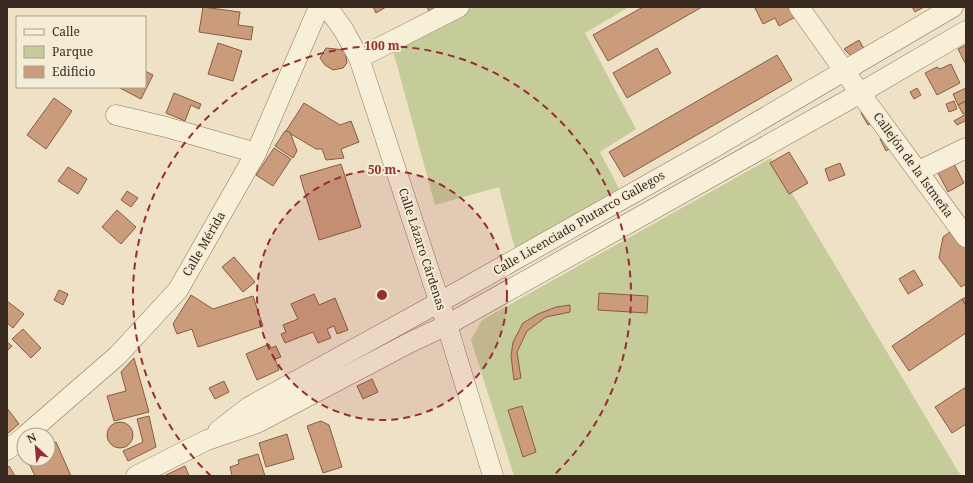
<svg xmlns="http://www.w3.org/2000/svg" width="973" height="483" viewBox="0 0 973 483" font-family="'Noto Serif',serif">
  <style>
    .green { fill: #c6cc99 }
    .building { fill: #cb9c7c; stroke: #875d42 }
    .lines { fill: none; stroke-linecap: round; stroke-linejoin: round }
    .street-casing { stroke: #89735c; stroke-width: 21 }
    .street { stroke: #f8efd9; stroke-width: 20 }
    .ring { fill: none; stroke: #972d2e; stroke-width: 2; stroke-dasharray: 7 5 }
    .labels { text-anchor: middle; stroke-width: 4; stroke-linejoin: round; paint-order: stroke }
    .street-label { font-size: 12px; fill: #392b1f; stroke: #f5ecd5 }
    .centre { fill: #972d2e; stroke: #f5ecd5; stroke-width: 2 }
    .ring-label { font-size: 12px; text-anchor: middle; font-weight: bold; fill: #972d2e; stroke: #f5ecd5; stroke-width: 4; stroke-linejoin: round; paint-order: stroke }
  </style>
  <rect width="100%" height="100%" fill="#eee1c6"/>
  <g class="green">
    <polygon points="473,7 629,7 585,33 636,129 600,152 619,189 515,249 499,187 435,205 392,47"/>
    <polygon points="771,158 961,476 514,476 471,340 482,320"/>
  </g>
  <g class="building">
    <polygon points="203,7 240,12 238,25 253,27 251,40 199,32"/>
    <polygon points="373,7 386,7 376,13"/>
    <polygon points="427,7 446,7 431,15"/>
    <polygon points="643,7 702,7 608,61 593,35"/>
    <polygon points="758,7 795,7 799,15 779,26 775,18 763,24 755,8"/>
    <polygon points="912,7 924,7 915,12"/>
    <polygon points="859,40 866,52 854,59 844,49"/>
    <polygon points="218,43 242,51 233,81 208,74"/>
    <polygon points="966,45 966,63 965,63 958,49"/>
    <polygon points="326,48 345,50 347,63 343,68 333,70 325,65 320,58"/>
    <polygon points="657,48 671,73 627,98 613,73"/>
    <polygon points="777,55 792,80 624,177 609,152"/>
    <polygon points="951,64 960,83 937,95 925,73 937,67 940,69"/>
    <polygon points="145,71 153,75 141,99 118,87 145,87"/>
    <polygon points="917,88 921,95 914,99 910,92"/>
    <polygon points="966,88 966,101 958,105 953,94"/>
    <polygon points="174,93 201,104 199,109 191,105 185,121 166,113"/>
    <polygon points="54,98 72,111 46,149 27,135"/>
    <polygon points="954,101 957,109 949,112 946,104"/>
    <polygon points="966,101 966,112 963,114 958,105"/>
    <polygon points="304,103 340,125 351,121 359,142 341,149 344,158 326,160 322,149 316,149 286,131"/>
    <polygon points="870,108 877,120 868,125 861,113"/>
    <polygon points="966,114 966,123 965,121 957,125 954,121"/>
    <polygon points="285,131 290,132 297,151 293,158 275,146"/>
    <polygon points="889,134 896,145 886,151 880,139"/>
    <polygon points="274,148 291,159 273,186 256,175"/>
    <polygon points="789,152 808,183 789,194 770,163"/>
    <polygon points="840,163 845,175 829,181 825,169"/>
    <polygon points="341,164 361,227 319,240 300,176"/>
    <polygon points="954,164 964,183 948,192 936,169"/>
    <polygon points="68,167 87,179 78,194 58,181"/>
    <polygon points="127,191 138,198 131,207 121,200"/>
    <polygon points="117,210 136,227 121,244 102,227"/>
    <polygon points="957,227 966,239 966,284 961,287 939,258 943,237"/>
    <polygon points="234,257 255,282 243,292 222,267"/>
    <polygon points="914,270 923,285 908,294 899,279"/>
    <polygon points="59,290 68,294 63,305 54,300"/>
    <polygon points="599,293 648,296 647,313 598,310"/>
    <polygon points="314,294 319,305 335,298 348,330 337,334 334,326 327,329 331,338 318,343 313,332 285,343 281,334 286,332 283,325 298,319 291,304"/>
    <polygon points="191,295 213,309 253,296 263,326 198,347 192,329 177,334 173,324"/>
    <polygon points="966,297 966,306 962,299"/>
    <polygon points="962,299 966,306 966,333 909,371 892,346"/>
    <polygon points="7,301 24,314 13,328 7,323"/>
    <polygon points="570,305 570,312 546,317 527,331 517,352 521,378 514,380 511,356 513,342 523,323 538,314 556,307"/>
    <polygon points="23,329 41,348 31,358 12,339"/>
    <polygon points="7,342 12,346 7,351"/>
    <polygon points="269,344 271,348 276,346 281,357 275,359 279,370 257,380 246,354"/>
    <polygon points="134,358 149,412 114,421 107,396 126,391 121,372"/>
    <polygon points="372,379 378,392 363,399 357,386"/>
    <polygon points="224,381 229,392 215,399 209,388"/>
    <polygon points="966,387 966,424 952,433 935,407"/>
    <polygon points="522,406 536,452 523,457 508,410"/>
    <polygon points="7,408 19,424 7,434"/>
    <polygon points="149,416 156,447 128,461 123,451 143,442 137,419"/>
    <polygon points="321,421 329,425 342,467 323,473 307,426"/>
    <circle cx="120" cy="435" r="13"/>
    <polygon points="287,434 294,459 266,467 259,443"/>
    <polygon points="56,442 71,476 35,476 27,459 48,459 48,445"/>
    <polygon points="258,454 265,476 232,476 230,467 239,464 238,460"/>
    <polygon points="9,466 15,476 7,476 7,468"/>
    <polygon points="185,466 189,476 164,476"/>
  </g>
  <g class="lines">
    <defs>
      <g id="street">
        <polyline points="327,7 343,29 359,58 447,325 493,476"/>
        <polyline points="799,7 860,93 966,237"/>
        <polyline points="359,58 459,7"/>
        <polyline points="116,115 166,127 256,153"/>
        <polyline points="919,171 966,148"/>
        <polyline points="218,431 249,407 447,298 713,148 953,7"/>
        <polyline points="26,435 118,355 178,290 256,153 319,7"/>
        <polyline points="7,450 24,437"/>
        <polyline points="136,476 207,440 257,423 409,343 447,325 848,100 966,31"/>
      </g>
    </defs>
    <use href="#street" class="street-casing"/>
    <use href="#street" class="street"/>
  </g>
  <circle cx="382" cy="295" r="125" fill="#972d2e" fill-opacity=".12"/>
  <g class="ring">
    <circle cx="382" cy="295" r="125"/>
    <path d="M211 476A249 249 0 1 1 553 476"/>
  </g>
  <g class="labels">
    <g class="street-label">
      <text transform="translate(913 165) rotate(54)" y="4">Callejón de la Istmeña</text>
      <text transform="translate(579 223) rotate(-30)" y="4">Calle Licenciado Plutarco Gallegos</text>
      <text transform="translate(204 244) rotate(-60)" y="4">Calle Mérida</text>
      <text transform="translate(422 249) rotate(72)" y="4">Calle Lázaro Cárdenas</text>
    </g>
  </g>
  <circle cx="382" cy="295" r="6" class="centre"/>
  <g class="ring-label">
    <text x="382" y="50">100 m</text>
    <text x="382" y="174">50 m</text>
  </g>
  <rect width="973" height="483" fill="none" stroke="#392b1f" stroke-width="16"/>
  <rect x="16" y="16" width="130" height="72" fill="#f5ecd5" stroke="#aa9f8c"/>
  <rect x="24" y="29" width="20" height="6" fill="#f8efd9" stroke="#aa9f8c"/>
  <text x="52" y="36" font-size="12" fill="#392b1f">Calle</text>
  <rect x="24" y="46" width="20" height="12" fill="#c6cc99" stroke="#aa9f8c"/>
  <text x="52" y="56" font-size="12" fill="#392b1f">Parque</text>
  <rect x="24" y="66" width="20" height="12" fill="#cb9c7c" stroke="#aa9f8c"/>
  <text x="52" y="76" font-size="12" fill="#392b1f">Edificio</text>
  <g transform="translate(36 447) rotate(334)"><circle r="19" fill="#f5ecd5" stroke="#aa9f8c"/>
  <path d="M0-3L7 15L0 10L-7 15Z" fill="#972d2e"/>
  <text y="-6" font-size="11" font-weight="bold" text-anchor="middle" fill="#392b1f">N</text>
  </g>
</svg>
